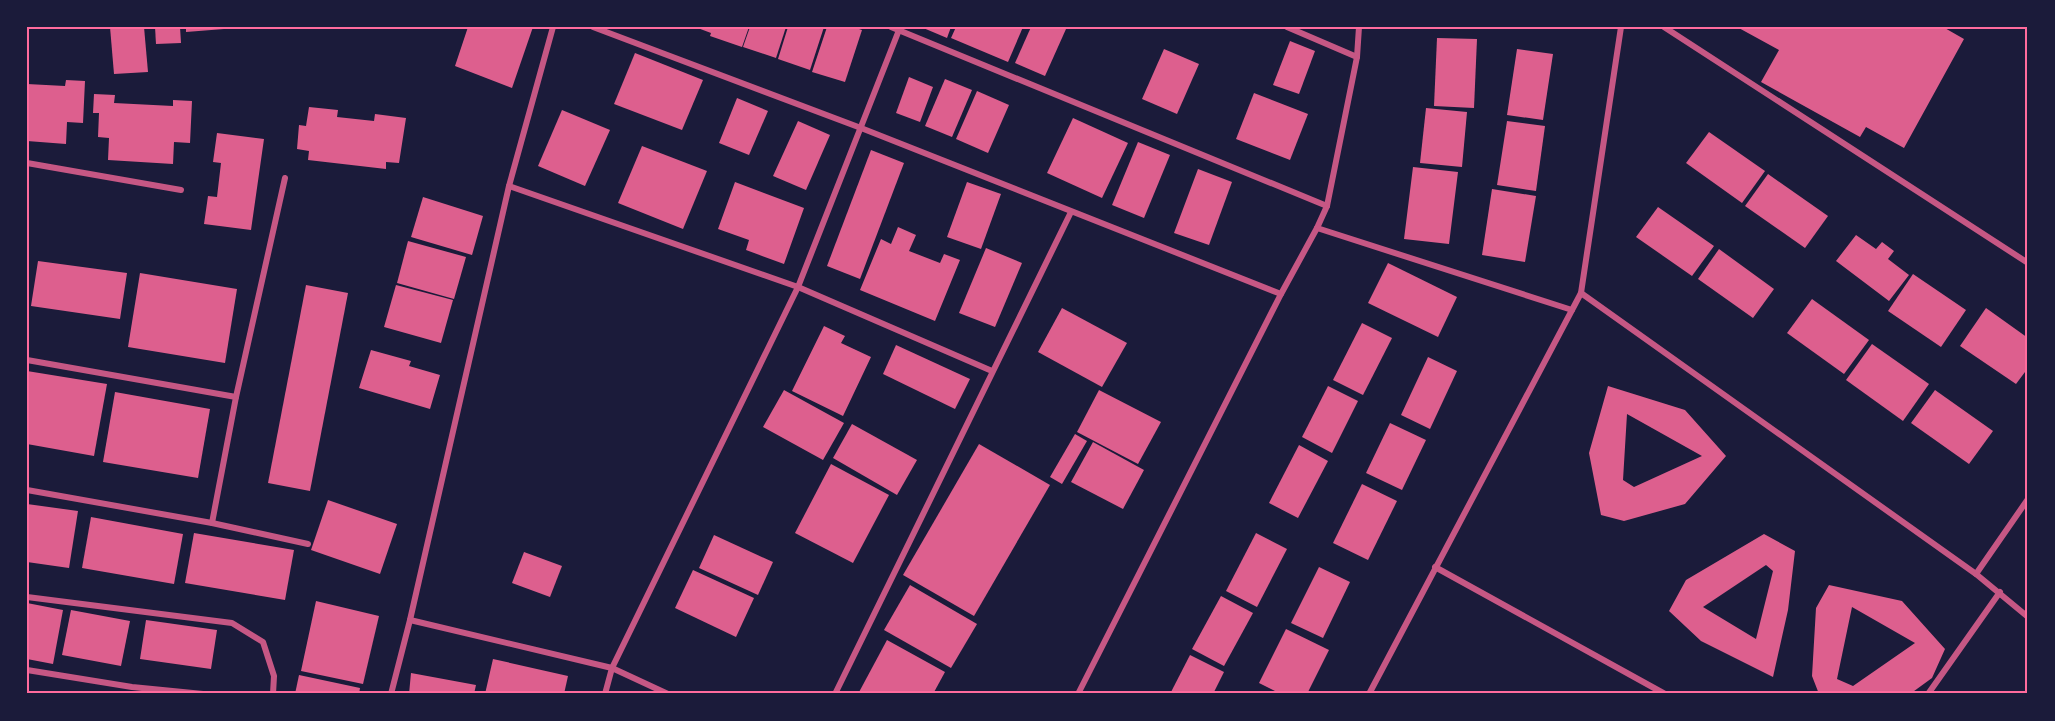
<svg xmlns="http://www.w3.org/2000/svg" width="2055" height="721" viewBox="0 0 2055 721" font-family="Signika,sans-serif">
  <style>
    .building { fill: #dd5f8e; fill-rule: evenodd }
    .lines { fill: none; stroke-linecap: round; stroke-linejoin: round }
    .minor { stroke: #c65784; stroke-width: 6 }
    .neatline { fill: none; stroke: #ff6b9d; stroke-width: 2 }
  </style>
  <rect width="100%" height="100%" fill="#1b1b3a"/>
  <g class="building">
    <polygon points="110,27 144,27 148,72 114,74"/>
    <polygon points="155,27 180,27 181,43 156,44"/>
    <polygon points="186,27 224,27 224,29 186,32"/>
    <polygon points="468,27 533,27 512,88 455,66"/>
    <polygon points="695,27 749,27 742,47 710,36 711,33"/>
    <polygon points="750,27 786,27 776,58 743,47"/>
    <polygon points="788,27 824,27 810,70 778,59"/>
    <polygon points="827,27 853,27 862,30 845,82 812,72"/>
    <polygon points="921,27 951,27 947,38"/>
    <polygon points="956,27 1023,27 1008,62 951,38"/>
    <polygon points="1031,27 1062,27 1066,29 1045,76 1015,63"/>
    <polygon points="1737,27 1943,27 1964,39 1904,148 1866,127 1860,137 1761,82 1779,50"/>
    <polygon points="1437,38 1477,39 1474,108 1434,106"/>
    <polygon points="1290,41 1315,51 1299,94 1273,85"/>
    <polygon points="1164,49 1199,64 1177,114 1142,99"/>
    <polygon points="1517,49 1553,54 1543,120 1507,115"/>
    <polygon points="635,53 703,80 682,130 614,104"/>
    <polygon points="909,77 933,87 920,122 896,113"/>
    <polygon points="945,79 972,90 952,137 925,126"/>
    <polygon points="66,80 85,81 83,123 67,122 66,144 27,141 27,84 65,86"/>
    <polygon points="977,91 1009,105 988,153 956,139"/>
    <polygon points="1254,93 1308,114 1290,160 1236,139"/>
    <polygon points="94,94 115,95 114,103 173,106 173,100 192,101 190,143 174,142 173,164 108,160 109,138 98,137 99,113 93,113"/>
    <polygon points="737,98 768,111 749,155 719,143"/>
    <polygon points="309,107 338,110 337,117 374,121 375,114 406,118 399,163 386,162 386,169 308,160 309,151 297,149 299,125 306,126"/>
    <polygon points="1426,108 1467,112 1462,167 1420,163"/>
    <polygon points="562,110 610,130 585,186 538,166"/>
    <polygon points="1073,118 1128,143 1102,198 1047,173"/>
    <polygon points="798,121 830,135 806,190 773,176"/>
    <polygon points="1507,121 1545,126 1536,191 1497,185"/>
    <polygon points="1709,132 1765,171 1742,203 1686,163"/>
    <polygon points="217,133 264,139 251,230 204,224 208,196 217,197 221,163 213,162"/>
    <polygon points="1138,142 1170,155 1144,218 1112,205"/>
    <polygon points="642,146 707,171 683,229 618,203"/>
    <polygon points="871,150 904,163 860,279 827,266"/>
    <polygon points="1413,167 1458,172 1449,244 1404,239"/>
    <polygon points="1198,169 1232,182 1209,245 1174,233"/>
    <polygon points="1768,174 1828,216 1805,248 1745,206"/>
    <polygon points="735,182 804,208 784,264 746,250 749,240 718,229"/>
    <polygon points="967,182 1001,194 981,249 947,237"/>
    <polygon points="1492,189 1536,196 1525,262 1482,255"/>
    <polygon points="423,197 483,216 472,255 411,237"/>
    <polygon points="1658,207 1714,246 1692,276 1636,237"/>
    <polygon points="898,227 916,235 909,251 940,263 944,254 960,260 935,321 860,290 881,239 891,244"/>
    <polygon points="1856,235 1876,249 1882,242 1894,251 1888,259 1909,275 1889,301 1836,261"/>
    <polygon points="408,241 466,257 454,299 397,283"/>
    <polygon points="986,248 1022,263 995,327 959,313"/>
    <polygon points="1719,249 1774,289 1753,318 1698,279"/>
    <polygon points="38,261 127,273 120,319 31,306"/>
    <polygon points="1388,263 1457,297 1438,337 1368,303"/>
    <polygon points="140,273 237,289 225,363 128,347"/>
    <polygon points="1913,274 1966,310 1941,347 1888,311"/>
    <polygon points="306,285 348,293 310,491 268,483"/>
    <polygon points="396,285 453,300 441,343 384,327"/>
    <polygon points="1812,299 1869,340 1844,374 1787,333"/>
    <polygon points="1062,308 1127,343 1102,387 1038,352"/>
    <polygon points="1986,308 2028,338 2028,368 2016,384 1960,346"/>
    <polygon points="1362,323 1392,338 1363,395 1333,380"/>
    <polygon points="824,326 845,336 841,343 871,357 843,416 792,391"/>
    <polygon points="1872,344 1929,384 1903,421 1846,380"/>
    <polygon points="896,345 970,379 955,409 883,374"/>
    <polygon points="371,350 411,361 409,366 440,375 430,409 359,388"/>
    <polygon points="1428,357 1457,371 1430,429 1401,415"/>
    <polygon points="27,371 107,384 94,456 27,444"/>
    <polygon points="1328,386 1358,401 1332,453 1302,437"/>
    <path d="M1608,386L1685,410L1726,456L1685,504L1624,521L1601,515L1589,453ZM1627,414L1702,456L1634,487L1623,480Z"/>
    <polygon points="784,390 844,423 823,460 763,427"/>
    <polygon points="1099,390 1161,422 1138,464 1077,432"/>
    <polygon points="1935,390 1993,431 1969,464 1911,423"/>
    <polygon points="115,392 210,409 198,478 103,462"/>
    <polygon points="1390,423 1426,440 1402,490 1366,473"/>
    <polygon points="852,424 917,460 897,495 833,458"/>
    <polygon points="1075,434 1087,441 1062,484 1050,477"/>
    <polygon points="1093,442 1144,470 1123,509 1071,482"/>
    <polygon points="979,444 1050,485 974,616 903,575"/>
    <polygon points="1299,445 1328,461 1298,518 1269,503"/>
    <polygon points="831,464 889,495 853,563 795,533"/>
    <polygon points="1362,484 1397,501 1368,560 1333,543"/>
    <polygon points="328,500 397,524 380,574 311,550"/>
    <polygon points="27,504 78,511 69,568 27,562"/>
    <polygon points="91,517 183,534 174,584 82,568"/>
    <polygon points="194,533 294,550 285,600 185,583"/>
    <polygon points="1256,533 1287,549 1257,607 1226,591"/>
    <path d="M1764,534L1795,551L1788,610L1773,677L1701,641L1669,611L1686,580ZM1766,565L1773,571L1756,639L1703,607Z"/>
    <polygon points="714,535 773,562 758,595 699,568"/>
    <polygon points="524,552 562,566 550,597 512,583"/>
    <polygon points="1319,567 1350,582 1323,638 1291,623"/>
    <polygon points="693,570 754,598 736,637 675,608"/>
    <polygon points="910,585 977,624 951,668 884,630"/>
    <path d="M1829,585L1902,601L1945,649L1932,678L1910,694H1819L1812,676L1816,608ZM1852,607L1915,643L1853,686L1837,679Z"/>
    <polygon points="1221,596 1253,613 1224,666 1192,649"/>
    <polygon points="316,601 379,616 363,684 301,671"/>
    <polygon points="27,603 63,610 53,664 27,659"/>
    <polygon points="71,610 130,621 121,666 62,655"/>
    <polygon points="146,620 217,630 211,669 140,659"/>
    <polygon points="1286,629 1329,650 1307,694 1281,694 1259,683"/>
    <polygon points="887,640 945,672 933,694 858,694"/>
    <polygon points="1190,655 1224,672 1213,694 1170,694"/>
    <polygon points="493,659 568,676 564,694 485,694"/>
    <polygon points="411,673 476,685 474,694 409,694"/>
    <polygon points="299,675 360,688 359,694 295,694"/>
  </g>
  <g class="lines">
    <g class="minor">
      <polyline points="593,27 861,128 1281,294"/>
      <polyline points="891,27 1327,206"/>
      <polyline points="1287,27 1357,57"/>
      <polyline points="1664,27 2028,263"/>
      <polyline points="27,163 181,190"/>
      <polyline points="509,186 798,287 992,371"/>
      <polyline points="1317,228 1572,310"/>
      <polyline points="1581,293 1976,574 2028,617"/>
      <polyline points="27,360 236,397"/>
      <polyline points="27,490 212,523 308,544"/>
      <polyline points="212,523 236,397 285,178"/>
      <polyline points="1435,567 1665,694"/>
      <polyline points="1976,574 2028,499"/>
      <polyline points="27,597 232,623 263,642 274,676 273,694"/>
      <polyline points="410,620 612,668 668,694"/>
      <polyline points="27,670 132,687 203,694"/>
      <polyline points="391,694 410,620 509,186 553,27"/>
      <polyline points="605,694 612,668 798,287 899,30"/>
      <polyline points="835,694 1071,212"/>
      <polyline points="1078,694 1281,294 1317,228 1327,206 1357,57 1359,27"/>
      <polyline points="1369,694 1581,293 1621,27"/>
      <polyline points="1928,694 2000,592"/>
    </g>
  </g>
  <rect width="2055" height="721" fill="none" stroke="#1b1b3a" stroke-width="57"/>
  <rect x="28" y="28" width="1998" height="664" class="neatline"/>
</svg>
